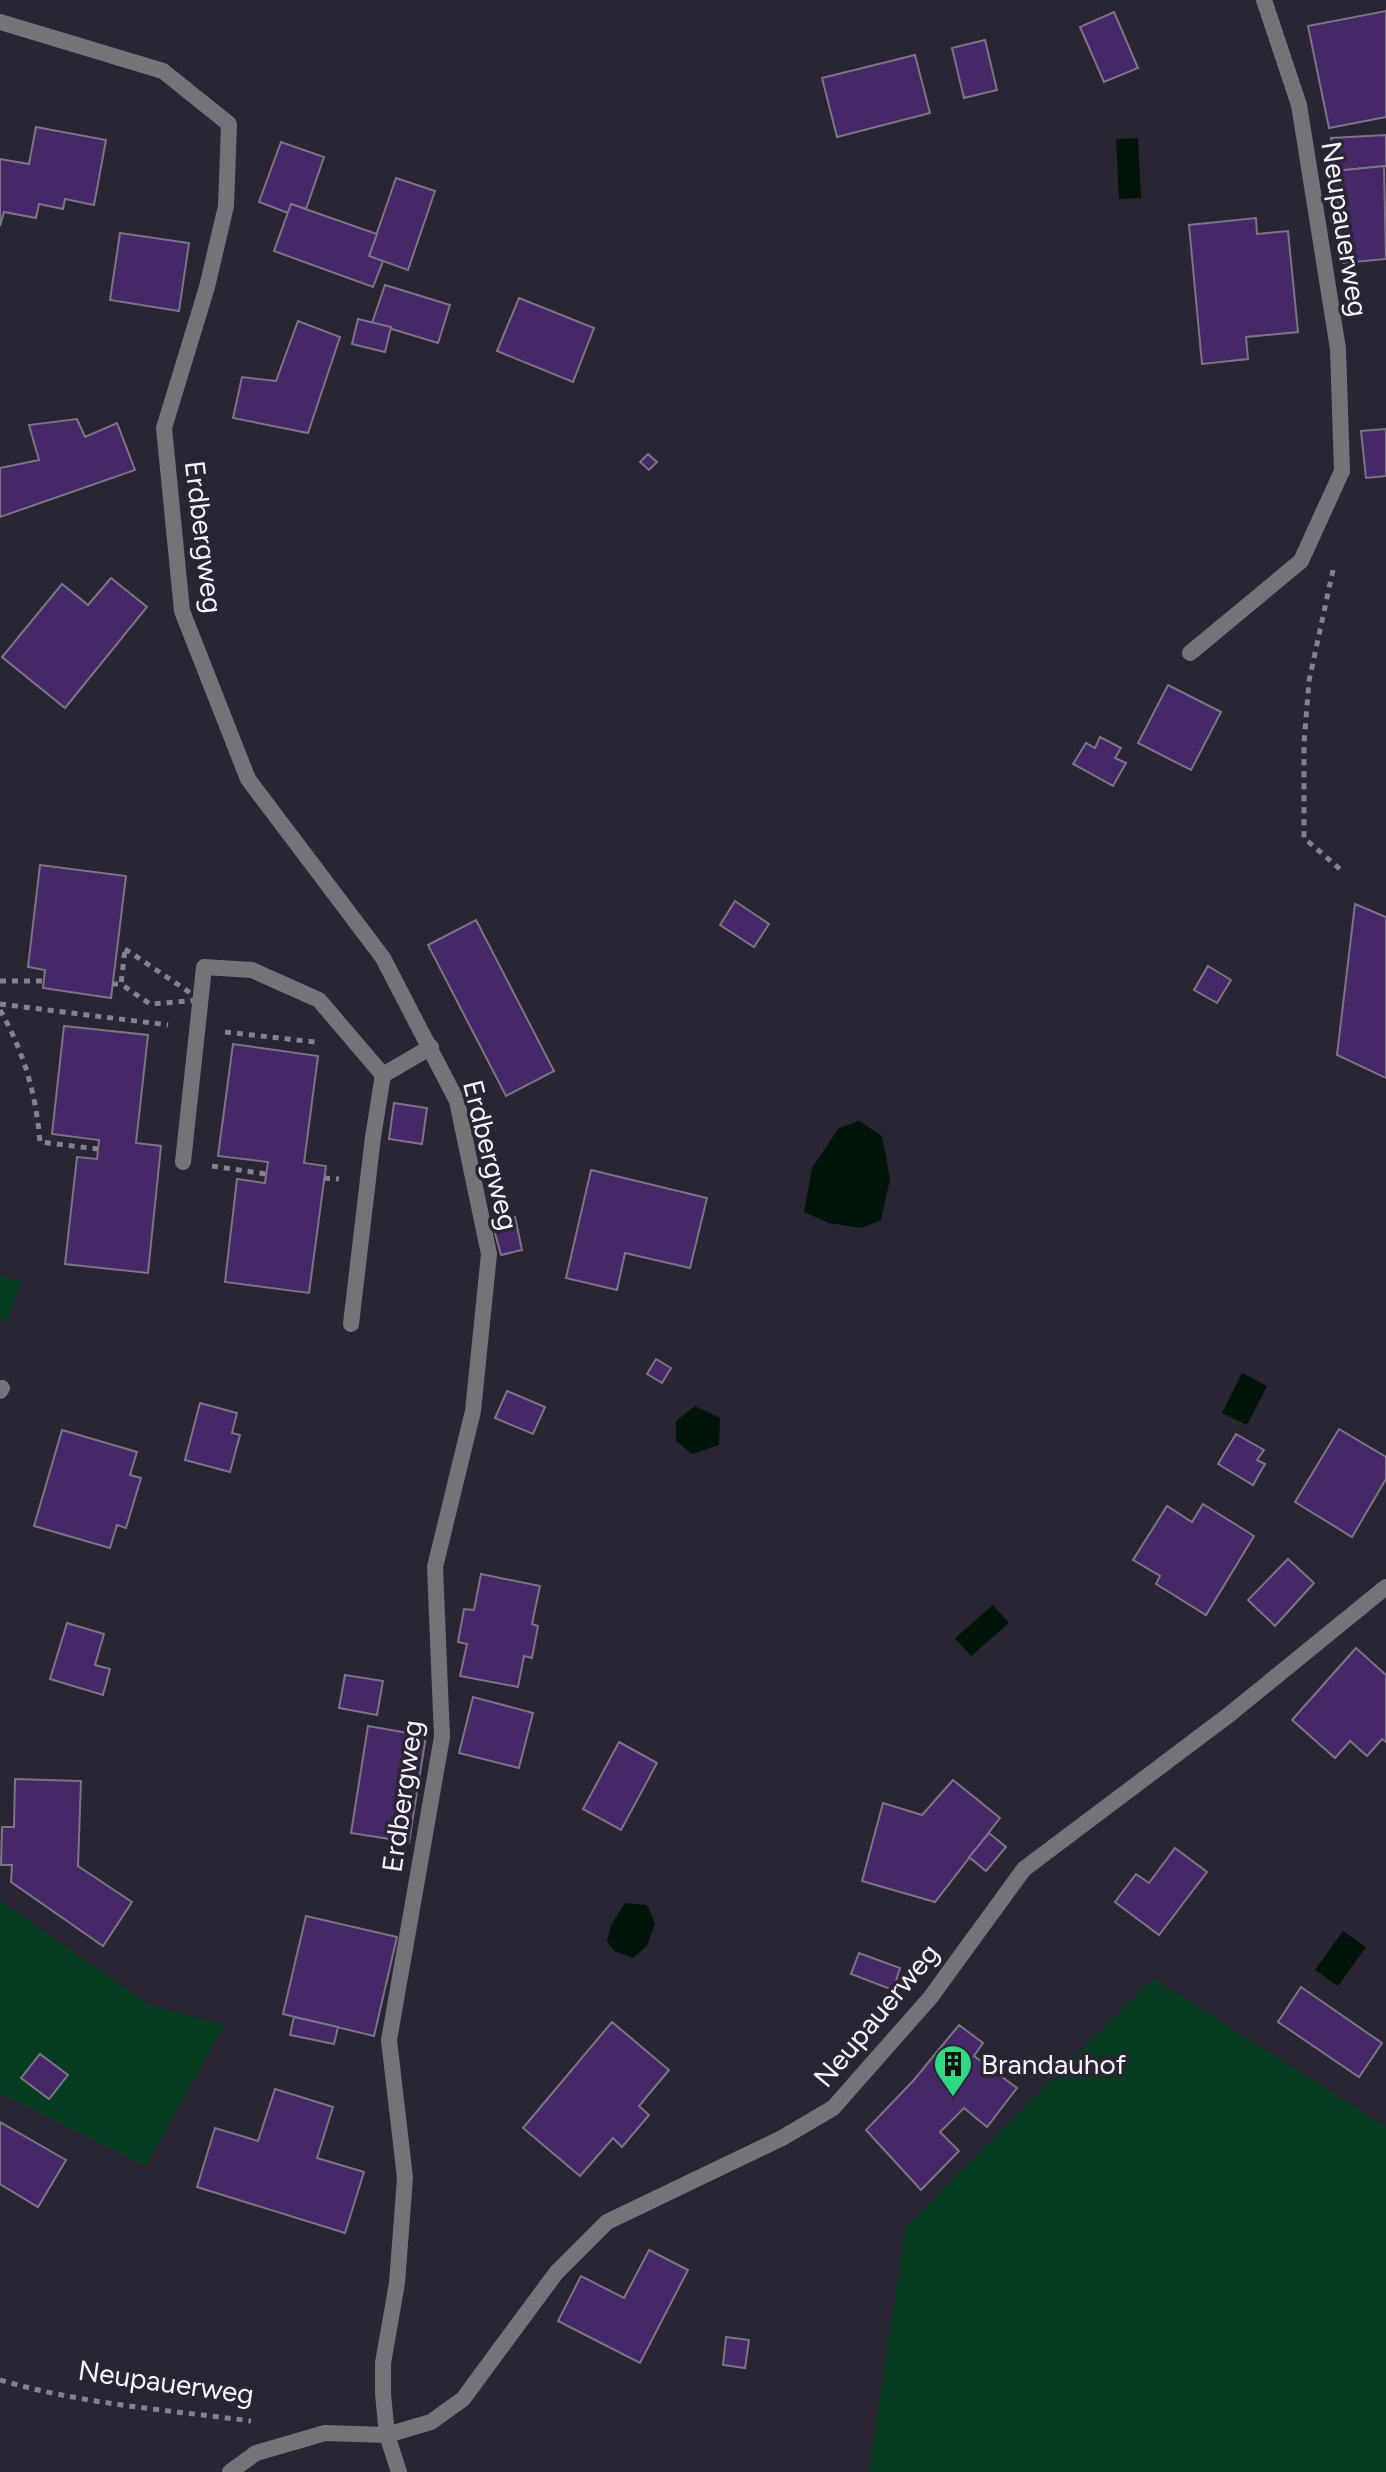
<svg xmlns="http://www.w3.org/2000/svg" width="1386" height="2472" viewBox="0 0 1386 2472" font-family="Figtree,sans-serif">
  <style>
    .green { fill: #063d21 }
    .water { fill: #001407 }
    .building { fill: #462869; stroke: #7a7484; stroke-width: 2 }
    .lines { fill: none; stroke-linecap: round; stroke-linejoin: round }
    .path { stroke: #86828d; stroke-width: 5; stroke-dasharray: 6 6; stroke-linecap: butt }
    .lane { stroke: #75737a; stroke-width: 16 }
    .street { stroke: #75737a; stroke-width: 16 }
    .labels { text-anchor: middle; stroke-width: 7; stroke-linejoin: round; paint-order: stroke }
    .street-label { font-size: 28px; fill: #f6f3fc; stroke: #2a2532 }
    .poi-label { font-size: 28px; fill: #f6f3fc; stroke: #2a2532; text-anchor: start }
  </style>
  <rect width="100%" height="100%" fill="#2a2532"/>
  <g class="green">
    <polygon points="0,1276 21,1281 8,1320 0,1319"/>
    <polygon points="0,1900 149,2005 224,2025 146,2166 0,2093"/>
    <polygon points="1153,1978 1386,2127 1386,2472 869,2472 906,2226"/>
  </g>
  <g class="water">
    <polygon points="1138,138 1141,198 1119,199 1116,139"/>
    <polygon points="859,1121 882,1136 890,1179 881,1220 862,1228 829,1223 804,1212 812,1168 839,1128"/>
    <polygon points="1242,1373 1267,1386 1247,1425 1222,1413"/>
    <polygon points="695,1406 720,1418 719,1445 692,1454 676,1441 676,1421"/>
    <polygon points="993,1605 1009,1623 971,1656 955,1638"/>
    <polygon points="625,1903 647,1905 655,1923 647,1946 633,1958 614,1951 607,1941 611,1925"/>
    <polygon points="1343,1931 1366,1947 1338,1986 1315,1970"/>
  </g>
  <g class="building">
    <polygon points="1386,11 1386,117 1329,128 1308,26"/>
    <polygon points="1114,12 1138,68 1104,82 1080,27"/>
    <polygon points="985,40 997,90 964,98 952,48"/>
    <polygon points="915,55 930,113 837,137 822,78"/>
    <polygon points="36,127 106,140 94,205 65,199 63,209 39,204 36,218 4,212 0,226 0,159 29,164"/>
    <polygon points="1386,135 1386,166 1335,171 1331,138"/>
    <polygon points="281,142 324,157 306,209 291,204 288,213 259,202"/>
    <polygon points="1384,166 1386,259 1343,263 1335,171"/>
    <polygon points="396,178 435,191 408,270 369,256"/>
    <polygon points="291,204 377,234 369,256 383,261 373,287 274,251"/>
    <polygon points="1256,218 1257,234 1288,231 1298,332 1246,337 1248,359 1202,364 1189,225"/>
    <polygon points="120,233 189,243 179,311 110,300"/>
    <polygon points="385,285 450,305 438,343 372,323"/>
    <polygon points="519,298 594,328 573,382 497,351"/>
    <polygon points="358,319 391,327 385,352 352,344"/>
    <polygon points="298,321 340,337 308,433 233,418 242,377 276,381"/>
    <polygon points="77,419 85,437 117,423 135,470 0,517 0,468 39,460 29,425"/>
    <polygon points="1386,429 1386,476 1366,478 1361,431"/>
    <polygon points="648,454 657,462 649,470 640,462"/>
    <polygon points="111,578 147,607 65,708 2,657 62,584 88,605"/>
    <polygon points="1168,685 1221,712 1191,770 1138,743"/>
    <polygon points="1100,737 1121,748 1115,758 1126,763 1113,786 1073,764 1086,743 1095,748"/>
    <polygon points="40,865 126,876 111,998 43,988 45,970 28,967"/>
    <polygon points="735,901 769,924 754,947 720,925"/>
    <polygon points="1355,904 1386,917 1386,1078 1337,1055"/>
    <polygon points="476,920 554,1071 506,1096 428,945"/>
    <polygon points="1208,966 1231,980 1217,1003 1194,990"/>
    <polygon points="64,1026 148,1035 136,1143 161,1146 148,1273 65,1264 77,1157 97,1159 99,1140 52,1134"/>
    <polygon points="233,1044 318,1056 304,1163 326,1166 309,1293 225,1282 237,1179 265,1183 268,1162 218,1156"/>
    <polygon points="394,1103 427,1108 422,1144 389,1139"/>
    <polygon points="591,1170 707,1198 690,1268 625,1253 617,1290 566,1278"/>
    <polygon points="515,1217 522,1250 501,1255 492,1222"/>
    <polygon points="656,1359 671,1368 662,1383 647,1374"/>
    <polygon points="507,1391 545,1407 533,1434 495,1418"/>
    <polygon points="200,1403 237,1413 232,1433 240,1435 230,1472 185,1460"/>
    <polygon points="1339,1429 1386,1457 1386,1479 1352,1537 1295,1502"/>
    <polygon points="62,1430 137,1452 130,1475 141,1478 126,1528 117,1525 110,1548 34,1526"/>
    <polygon points="1236,1434 1264,1450 1257,1460 1265,1464 1253,1485 1218,1464"/>
    <polygon points="1203,1504 1254,1536 1206,1615 1156,1584 1160,1576 1133,1560 1167,1506 1192,1522"/>
    <polygon points="1288,1559 1314,1583 1275,1626 1248,1600"/>
    <polygon points="481,1574 540,1586 532,1624 538,1626 532,1658 524,1656 518,1687 460,1676 467,1644 458,1642 464,1609 474,1610"/>
    <polygon points="67,1623 104,1634 95,1665 110,1669 103,1695 50,1679"/>
    <polygon points="1356,1648 1386,1675 1386,1742 1382,1739 1367,1756 1350,1741 1335,1758 1292,1720"/>
    <polygon points="345,1675 383,1681 377,1715 339,1708"/>
    <polygon points="473,1697 533,1713 519,1768 459,1753"/>
    <polygon points="368,1726 426,1736 409,1842 351,1833"/>
    <polygon points="619,1742 657,1763 621,1830 583,1809"/>
    <polygon points="15,1779 81,1781 78,1866 132,1902 103,1946 11,1882 12,1865 1,1865 2,1827 14,1827"/>
    <polygon points="953,1780 1000,1818 935,1902 862,1881 883,1803 922,1815"/>
    <polygon points="989,1833 1006,1847 986,1871 969,1857"/>
    <polygon points="1175,1848 1207,1872 1159,1935 1115,1902 1136,1874 1149,1883"/>
    <polygon points="306,1916 397,1937 374,2036 283,2014"/>
    <polygon points="859,1953 900,1968 893,1990 851,1974"/>
    <polygon points="1301,1987 1382,2043 1359,2077 1278,2022"/>
    <polygon points="294,2017 338,2027 334,2044 290,2035"/>
    <polygon points="612,2022 669,2070 639,2106 649,2115 622,2147 613,2138 580,2176 523,2128"/>
    <polygon points="959,2025 983,2043 974,2056 1017,2088 987,2127 964,2108 940,2132 959,2151 921,2190 866,2130 913,2081"/>
    <polygon points="40,2054 68,2075 49,2099 21,2078"/>
    <polygon points="275,2089 333,2107 317,2158 364,2172 345,2233 197,2187 215,2128 258,2141"/>
    <polygon points="0,2122 66,2160 38,2207 0,2184"/>
    <polygon points="649,2250 688,2270 640,2363 558,2321 581,2276 624,2298"/>
    <polygon points="726,2337 749,2340 745,2368 723,2365"/>
  </g>
  <g class="lines">
    <g class="path">
      <polyline points="1333,570 1309,681 1304,743 1304,838 1340,869"/>
      <polygon points="125,949 201,1000 150,1004 121,984"/>
      <polyline points="0,981 44,981"/>
      <polyline points="112,984 121,984"/>
      <polyline points="0,1004 168,1025"/>
      <path d="M0,1010C24,1052 36,1094 40,1142L98,1149"/>
      <polyline points="225,1032 315,1042"/>
      <polyline points="212,1166 266,1174"/>
      <polyline points="324,1178 339,1179"/>
      <path d="M0,2380C81,2404 168,2410 251,2421"/>
    </g>
    <g class="lane">
      <polyline points="1190,653 1301,561 1342,471"/>
      <polyline points="183,1162 204,967 252,970 319,1000 383,1075"/>
      <polyline points="351,1324 373,1137 383,1075 431,1047"/>
      <polyline points="0,1391 2,1388"/>
      <polyline points="387,2435 431,2422 463,2399 556,2273 607,2222 782,2138 833,2108 930,1998 1024,1869 1230,1714 1386,1587"/>
    </g>
    <g class="street">
      <polyline points="1264,0 1299,105 1338,349 1342,471"/>
      <polyline points="0,22 163,71 229,124 226,206 207,287 164,428 182,611 248,779 383,958 457,1101 489,1254 473,1411 435,1567 442,1737 389,2040 405,2178 397,2283 383,2363 383,2394 387,2435 399,2472"/>
      <polyline points="230,2472 256,2453 325,2433 387,2435"/>
    </g>
  </g>
  <defs>
    <symbol id="building-pin" viewBox="-11 -11 22 30"><path d="M0 17L-7.5 6A9.5 9.5 0 1 1 7.5 6Z" fill="#31d882" stroke="#2a2532"/><path d="M-4-6H4V6H1V3H-1V6H-4ZM-2.5-4.3h1.7v1.8h-1.7ZM.8-4.3h1.7v1.8H.8ZM-2.5-1h1.7V.8h-1.7ZM.8-1h1.7V.8H.8Z" fill="#111"/></symbol>
  </defs>
  <g fill-rule="evenodd">
    <use href="#building-pin" x="931" y="2042" width="44" height="60"/>
  </g>
  <g class="labels">
    <g class="street-label">
      <text transform="translate(1345 229) rotate(81)" y="10">Neupauerweg</text>
      <text transform="translate(204 537) rotate(83)" y="10">Erdbergweg</text>
      <text transform="translate(491 1155) rotate(76)" y="10">Erdbergweg</text>
      <text transform="translate(402 1796) rotate(-82)" y="10">Erdbergweg</text>
      <text transform="translate(876 2015) rotate(-50)" y="10">Neupauerweg</text>
      <text transform="translate(166 2382) rotate(8)" y="10">Neupauerweg</text>
    </g>
    <g class="poi-label">
      <text x="981" y="2074">Brandauhof</text>
    </g>
  </g>
</svg>
